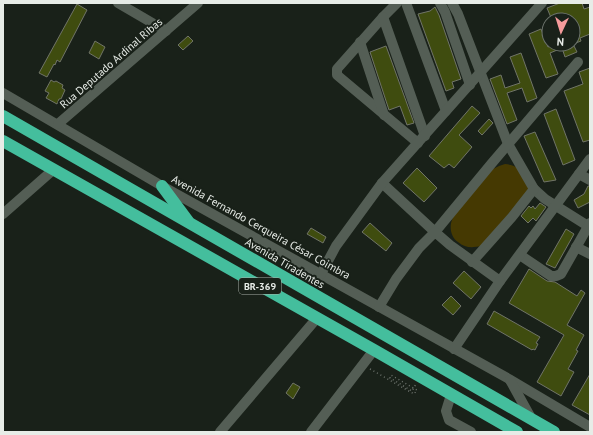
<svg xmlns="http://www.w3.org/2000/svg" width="593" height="435" viewBox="0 0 593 435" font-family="'PT Sans',sans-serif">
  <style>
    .green { fill: #453902 }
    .building { fill: #3f4c0f; stroke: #707468 }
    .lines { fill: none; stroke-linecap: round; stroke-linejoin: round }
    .path { stroke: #6d736d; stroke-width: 1.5; stroke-dasharray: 1 3; stroke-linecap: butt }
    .minor { stroke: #545e55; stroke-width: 10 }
    .highway { stroke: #44be9d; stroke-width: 12 }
    .labels { text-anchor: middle; stroke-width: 4; stroke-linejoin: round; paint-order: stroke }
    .shield { fill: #192119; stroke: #a9afa9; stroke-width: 1 }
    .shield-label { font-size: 10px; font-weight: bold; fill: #e7ece7 }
    .street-label { font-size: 11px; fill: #e7ece7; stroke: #192119 }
  </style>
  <rect width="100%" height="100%" fill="#192119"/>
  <path class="green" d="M505,164C523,166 525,175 529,190L481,246C472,248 465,248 458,242C451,238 449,227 452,220C456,207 483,181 493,169L499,166Z"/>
  <g class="building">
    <polygon points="560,3 582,3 584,9 590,7 590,34 580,38 581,41 573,44 573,20 552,20 547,8"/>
    <polygon points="77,4 87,10 60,62 57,60 55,65 54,64 47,77 39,73"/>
    <polygon points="435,7 439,15 461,79 452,82 454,88 446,91 418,14 430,11"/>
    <polygon points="541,29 548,47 556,44 573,44 577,52 565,57 562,48 550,53 558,74 546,78 529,34"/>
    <polygon points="188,36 193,41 183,50 178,45"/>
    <polygon points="95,41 105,47 99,59 89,53"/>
    <polygon points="386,46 414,123 407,125 400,106 389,110 370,52"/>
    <polygon points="521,53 537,98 527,102 522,88 507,93 517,120 507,124 490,79 501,75 505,88 520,83 510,57"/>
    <polygon points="590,68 590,140 583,142 564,91 583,84 579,72"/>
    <polygon points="51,80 54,82 56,81 63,85 62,88 65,90 61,99 59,99 57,104 46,98 49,93 45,91"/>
    <polygon points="472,106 480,113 459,135 472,147 454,168 449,164 444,168 429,156"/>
    <polygon points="556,109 575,160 563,165 544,114"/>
    <polygon points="489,119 493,123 482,135 478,131"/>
    <polygon points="535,132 556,180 544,182 524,136"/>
    <polygon points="417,168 437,188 424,202 403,183"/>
    <polygon points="588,186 590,186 590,202 578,208 574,200 584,194"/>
    <polygon points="540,203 546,207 536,221 533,218 528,223 521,216 529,206 531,208 533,206 535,209"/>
    <polygon points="370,223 392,243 386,251 362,232"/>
    <polygon points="311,228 326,237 323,243 307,234"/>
    <polygon points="566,229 574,234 555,268 546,264"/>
    <polygon points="529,269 547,281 555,282 577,296 581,290 585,293 567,325 584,335 576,350 578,351 568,369 574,372 561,396 537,382 564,335 509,303"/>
    <polygon points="464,271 481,287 471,299 453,283"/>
    <polygon points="451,296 461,306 453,315 442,305"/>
    <polygon points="494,311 540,337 536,343 538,344 535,350 533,349 532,350 487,324"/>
    <polygon points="590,374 590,415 572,405"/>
    <polygon points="293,383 300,387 293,399 286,393"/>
  </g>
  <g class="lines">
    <polyline class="path" points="370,369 414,394 417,390 391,375 390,378 412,391 416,384"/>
    <g class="minor">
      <polyline points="118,3 166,31"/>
      <polyline points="397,3 383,17 337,69 337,75 418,143"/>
      <polyline points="406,3 446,111"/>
      <polyline points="440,3 445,12 470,85"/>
      <polyline points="452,3 458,14 508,144 534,189 545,199 588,226"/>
      <polyline points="383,17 425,136"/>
      <polyline points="360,42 384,115"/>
      <polyline points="3,93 162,186 509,379 590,427"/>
      <polyline points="58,124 198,3"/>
      <polyline points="579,174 590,180"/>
      <polyline points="382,183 435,232 492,163 578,62"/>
      <polyline points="3,214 53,170"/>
      <polyline points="576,247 590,254"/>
      <polyline points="520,255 551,276 556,276 561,274 590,223"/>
      <polyline points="472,262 512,217 534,189"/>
      <polyline points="321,274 336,246 382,183 542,3"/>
      <polyline points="379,307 396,279 419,248 435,232 450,245 500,281 590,159"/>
      <polyline points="454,349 500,281"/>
      <polyline points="510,380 531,418"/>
      <polyline points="451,395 446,411 449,420 471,432"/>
      <polyline points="220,432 317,318"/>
      <polyline points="311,432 374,350"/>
    </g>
    <g class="highway">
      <polyline points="3,116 554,432"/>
      <polyline points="3,141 374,350 517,432"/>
      <polyline points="162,186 188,221"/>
    </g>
  </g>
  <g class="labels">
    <rect class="shield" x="239" y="278" width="42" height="16" rx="3"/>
    <g class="shield-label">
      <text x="260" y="290">BR-369</text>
    </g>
    <g class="street-label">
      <text transform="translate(111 63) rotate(-41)" y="4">Rua Deputado Ardinal Ribas</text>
      <text transform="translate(261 227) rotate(29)" y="4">Avenida Fernando Cerqueira César Coimbra</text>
      <text transform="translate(285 263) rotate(30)" y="4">Avenida Tiradentes</text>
    </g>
  </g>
  <rect width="593" height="435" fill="none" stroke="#e7ece7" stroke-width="8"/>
  <g transform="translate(561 32) rotate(184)"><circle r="19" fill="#192119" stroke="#6b726b"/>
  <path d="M0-3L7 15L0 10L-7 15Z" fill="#f59b9b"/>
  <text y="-6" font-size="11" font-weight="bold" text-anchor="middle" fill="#e7ece7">N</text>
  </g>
</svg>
